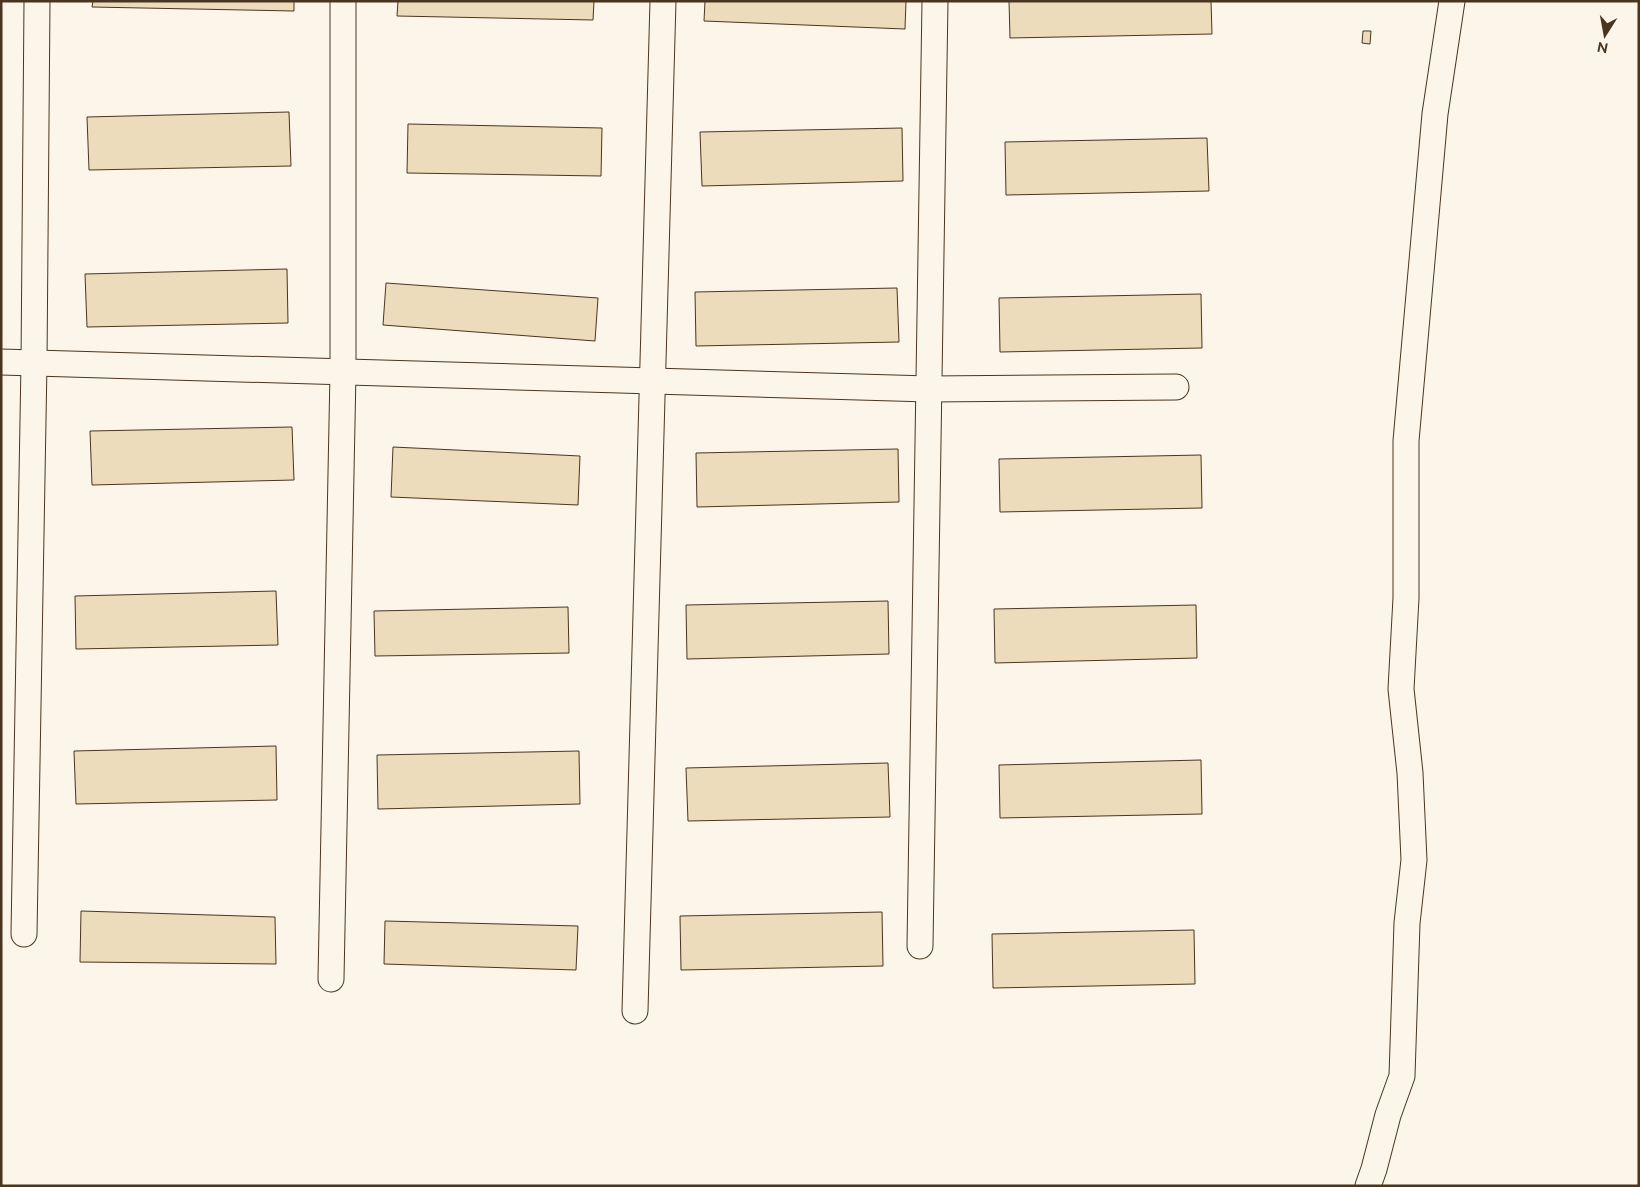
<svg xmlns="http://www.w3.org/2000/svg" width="1640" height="1187" viewBox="0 0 1640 1187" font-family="Raleway,sans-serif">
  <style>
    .building { fill: #ecdcbc; stroke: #4a3520 }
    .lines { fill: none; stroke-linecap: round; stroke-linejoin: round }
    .minor-casing { stroke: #4a3520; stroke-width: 27 }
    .minor { stroke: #fbf6e9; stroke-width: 25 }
  </style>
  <rect width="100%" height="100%" fill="#fbf6e9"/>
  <g class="building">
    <polygon points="93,1 294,1 294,11 92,7"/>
    <polygon points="398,1 594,1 593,20 397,16"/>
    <polygon points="705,1 906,1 905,29 704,21"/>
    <polygon points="1009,1 1211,1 1212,34 1010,38"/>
    <polygon points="1363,31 1371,31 1370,44 1362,43"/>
    <polygon points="289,112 291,166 89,170 87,117"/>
    <polygon points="408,124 602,128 601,176 407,173"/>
    <polygon points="902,128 903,181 702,186 700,132"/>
    <polygon points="1207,138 1209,191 1006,195 1005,142"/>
    <polygon points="287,269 288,323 87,327 85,274"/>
    <polygon points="386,283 598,298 595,341 383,325"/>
    <polygon points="897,288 899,342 696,346 695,292"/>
    <polygon points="1201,294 1202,348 1000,352 999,298"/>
    <polygon points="292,427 294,480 92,485 90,431"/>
    <polygon points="393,447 580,456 578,505 391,497"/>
    <polygon points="898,449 899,502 697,507 696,453"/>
    <polygon points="1201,455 1202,508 1000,512 999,459"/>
    <polygon points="276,591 278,645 76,649 75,596"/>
    <polygon points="888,601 889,654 687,659 686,605"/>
    <polygon points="1196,605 1197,658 995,663 994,609"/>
    <polygon points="568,607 569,653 375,656 374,611"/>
    <polygon points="276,746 277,800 76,804 74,751"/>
    <polygon points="579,751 580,804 378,809 377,755"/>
    <polygon points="1201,760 1202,814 1000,818 999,765"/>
    <polygon points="888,763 890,817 688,821 686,768"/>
    <polygon points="81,911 275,917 276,964 80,962"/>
    <polygon points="882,912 883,966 681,970 680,916"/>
    <polygon points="385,921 578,926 576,970 384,964"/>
    <polygon points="1194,930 1195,984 993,988 992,934"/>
  </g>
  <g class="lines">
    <defs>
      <g id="minor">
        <polyline points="1,362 929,389 1176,387"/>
        <polyline points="24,934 34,363 37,1"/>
        <polyline points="920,946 935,1"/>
        <polyline points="331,979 343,372 343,1"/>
        <polyline points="635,1011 663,1"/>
        <polyline points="1368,1186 1374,1169 1388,1115 1402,1076 1407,923 1414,860 1410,773 1401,689 1406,598 1406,441 1435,114 1452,1"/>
      </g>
    </defs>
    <use href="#minor" class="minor-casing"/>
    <use href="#minor" class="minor"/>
  </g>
  <rect width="1640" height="1187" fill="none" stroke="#4a3520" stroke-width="5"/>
  <g transform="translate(1605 35) rotate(191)" stroke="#fbf6e9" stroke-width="4" paint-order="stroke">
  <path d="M0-4L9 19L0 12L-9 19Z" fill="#4a3520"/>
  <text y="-8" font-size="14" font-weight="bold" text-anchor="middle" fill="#4a3520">N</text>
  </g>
</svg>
